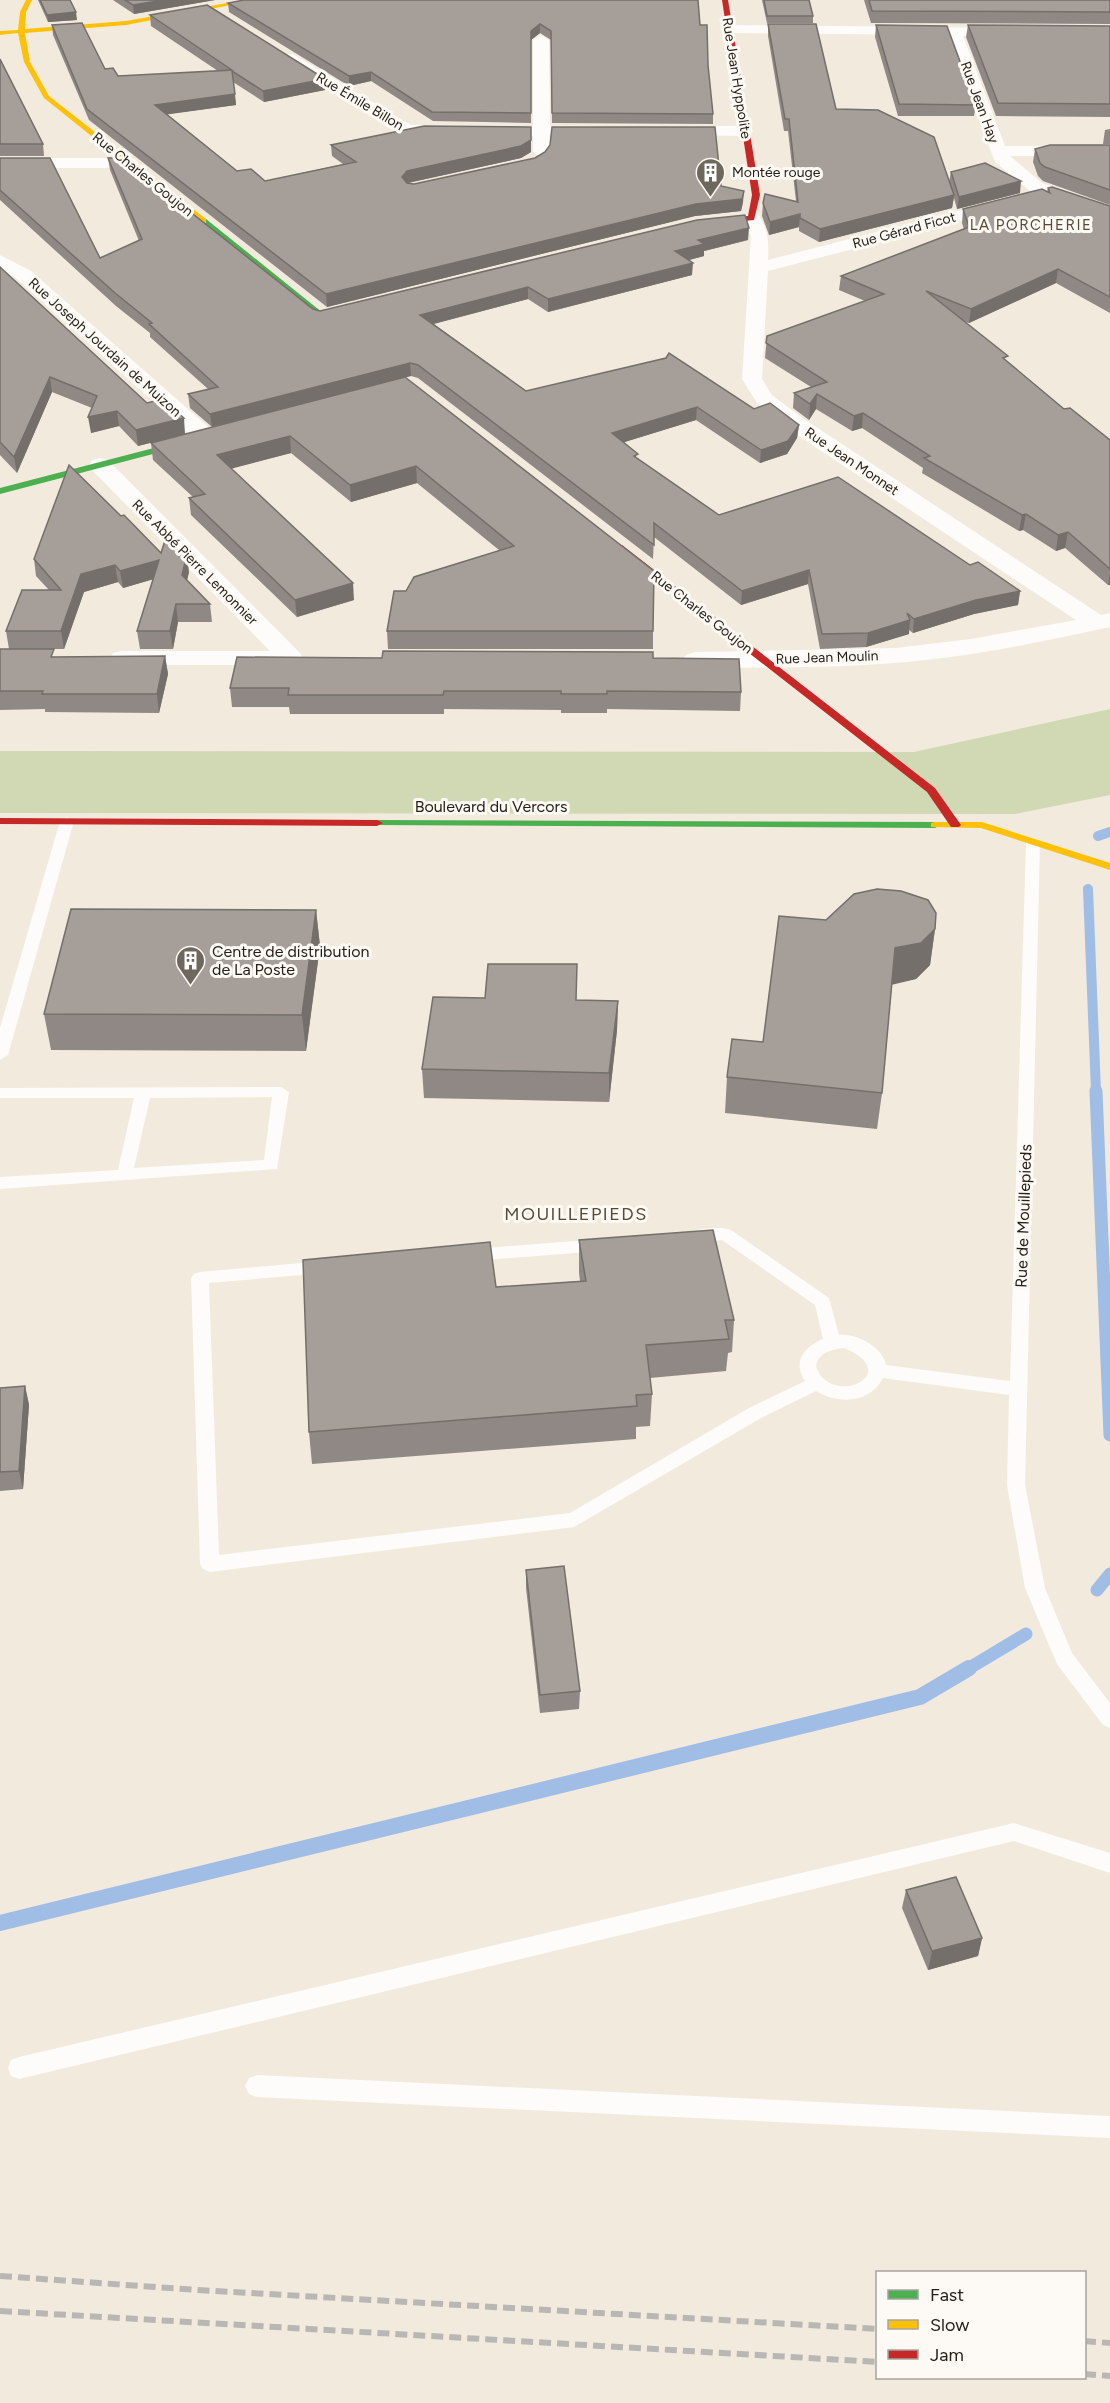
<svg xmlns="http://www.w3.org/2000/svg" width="1110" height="2403" viewBox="0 0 1110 2403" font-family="Figtree,sans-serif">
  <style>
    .green { fill: #d0d9b4 }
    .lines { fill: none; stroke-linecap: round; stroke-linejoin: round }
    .stream-far2 { stroke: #a0bee5; stroke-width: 10 }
    .stream-far1 { stroke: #a0bee5; stroke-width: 13 }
    .stream { stroke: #a0bee5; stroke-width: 16 }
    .lane { fill: #fdfcfa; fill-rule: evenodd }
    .street { fill: #fdfcfa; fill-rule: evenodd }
    .fast { fill: #4caf50; fill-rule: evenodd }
    .slow { fill: #ffc107; fill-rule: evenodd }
    .jam { fill: #c62828; fill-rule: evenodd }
    .rail { stroke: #b9b7b4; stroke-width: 6; stroke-dasharray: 12 6; stroke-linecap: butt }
    .wall { fill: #8f8884 }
    .shaded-wall { fill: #746f6b }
    .building { fill: #a69e99; stroke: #746f6b; stroke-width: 1.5 }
    .labels { text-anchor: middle; stroke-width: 6; stroke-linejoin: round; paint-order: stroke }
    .far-street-label { font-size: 14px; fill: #262018; stroke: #fdfaf5 }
    .far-poi-label { font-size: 14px; fill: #262018; stroke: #fdfaf5; text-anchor: start }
    .far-neighbourhood-label { font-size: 15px; letter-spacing: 1.5px; fill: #574a37; stroke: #fdfaf5 }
    .street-label { font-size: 16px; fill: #262018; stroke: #fdfaf5 }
    .poi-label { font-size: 16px; fill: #262018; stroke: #fdfaf5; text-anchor: start }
    .neighbourhood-label { font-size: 18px; letter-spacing: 1.5px; fill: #574a37; stroke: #fdfaf5 }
  </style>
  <rect width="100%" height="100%" fill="#f2eadd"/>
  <polygon class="green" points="1110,709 1110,795 1015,814 0,813 0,751 914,752"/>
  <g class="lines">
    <g class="stream-far2">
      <polyline points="1098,836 1110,832"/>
      <polyline points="1088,889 1096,1092"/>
    </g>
    <g class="stream-far1">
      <polyline points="1096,1091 1110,1435"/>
      <polyline points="1097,1590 1110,1574"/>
      <polyline points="966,1670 1026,1634"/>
    </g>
    <polyline class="stream" points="0,1923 920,1697 969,1668"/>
    <g class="lane">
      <polygon points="67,817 74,821 8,1055 0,1060 0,1028 60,821"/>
      <path d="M1033,838L1040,842L1025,1485L1045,1588L1072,1653L1110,1703V1728L1103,1725L1057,1664L1025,1588L1007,1485L1009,1395L883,1378C870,1403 839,1405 816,1391L761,1418L574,1527L210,1572L203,1569L200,1564L191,1278L194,1274L200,1272L325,1261L331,1263L333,1267L331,1271L325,1273L209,1283L219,1555L570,1513L749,1408L805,1381C792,1362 804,1347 823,1339L815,1305L722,1240L692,1243L686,1241L684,1237L686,1233C699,1229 718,1226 731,1230L829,1298L839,1335C856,1333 883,1347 886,1365L1010,1381L1026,842ZM844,1348C907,1374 829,1409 816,1366C818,1353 832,1349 844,1348Z"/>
      <path d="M281,1087L289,1092L277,1169L0,1189V1177L118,1170L134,1098H0V1088ZM272,1097L264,1160L134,1168L150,1098Z"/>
      <polygon points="601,1239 607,1241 609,1245 607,1249 601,1251 471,1261 465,1259 463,1255 465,1251 471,1249"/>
      <polygon points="1014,1823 1110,1853 1110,1873 1014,1841 19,2079 11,2076 8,2068 11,2060 19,2057"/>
      <polygon points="257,2075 1110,2116 1110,2138 257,2097 249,2094 245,2086 249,2078"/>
    </g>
    <g class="street">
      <polygon points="729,25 1018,28 1020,31 1018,34 1012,36 963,36 1005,146 1110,146 1110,156 1010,156 1042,183 1110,207 1110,219 1030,191 995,162 947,35 723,33 721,30 723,27"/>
      <polygon points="541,35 549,40 550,126 596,126 602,127 605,131 602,135 596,136 550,136 551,151 548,155 536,155 533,151 533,136 409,135 394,131 279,57 281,54 293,54 411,125 533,126 533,40"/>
      <polygon points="671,126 744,126 750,127 753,131 750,135 744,136 665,135 662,131 665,127"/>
      <polygon points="0,158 129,158 135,159 138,163 135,167 129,168 0,168"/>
      <path d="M1005,199L1011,200L1014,204L1011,208L768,271L762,379L772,395L801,417L1101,615L1110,613V627C1049,640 987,654 925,660C848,669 771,667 695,668L686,665L682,660L686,655L695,652L896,648L971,639L1076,620L785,427L757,403L742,379L751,236L742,218L744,214H758C768,230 769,241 768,260Z"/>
      <polygon points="0,255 31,271 214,432 217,437 214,442 206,444 198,442 17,279 0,269"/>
      <polygon points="100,458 108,460 300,653 303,658 300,663 291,665 122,665 113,663 110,658 113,653 122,651 270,651 92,470 89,465 92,460"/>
    </g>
    <g class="fast">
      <polygon points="200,219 206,219 323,313 356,305 360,307 319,318 200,223"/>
      <polygon points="196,437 200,440 199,442 0,494 0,488"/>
      <polygon points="377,820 935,822 941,825 935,828 373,825 373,821"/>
    </g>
    <g class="slow">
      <polygon points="26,0 32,0 26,12 25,29 126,21 244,0 257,0 126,25 25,33 30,62 49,96 206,219 206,223 200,223 44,98 24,62 18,33 0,35 0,31 18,30 20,12"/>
      <polygon points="935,822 982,822 1110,863 1110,870 981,828 931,827 931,823"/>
    </g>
    <g class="jam">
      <polygon points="722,0 728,0 760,195 754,220 701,225 697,223 698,221 748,216 752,195"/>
      <polygon points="616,545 622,545 935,788 961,825 959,827 951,827 927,792 616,549"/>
      <polygon points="0,818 377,820 383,823 377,826 0,824"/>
    </g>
    <g class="rail">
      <polyline points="0,2276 198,2290 878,2329"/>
      <polyline points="0,2311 878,2362"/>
      <polyline points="1084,2341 1110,2343"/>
      <polyline points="1084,2374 1110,2376"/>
    </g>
  </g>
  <g class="wall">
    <polygon points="38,0 70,0 77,20 48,22"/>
    <polygon points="113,0 215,0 134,14"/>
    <polygon points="762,0 809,0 813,16 813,23 767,23"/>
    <polygon points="864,0 1110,0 1110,24 871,23"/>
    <polygon points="228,3 700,25 708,65 713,114 713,124 552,123 551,40 540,33 531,40 531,123 433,121 371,81 349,86 229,12"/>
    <polygon points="150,15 325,90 264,102 233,82 236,105 167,114 237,171 265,181 343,164 332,156 331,145 531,127 531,152 521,158 407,183 414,184 721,186 743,202 741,211 695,216 327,307 89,120 53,35 52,25 105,69 118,76 218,71 151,26"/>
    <polygon points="768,24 836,109 949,182 951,172 1020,193 957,209 954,198 952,208 819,242 799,231 799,227 769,235 762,216 763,203 796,201 788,131 784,131 768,36"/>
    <polygon points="876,25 976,105 974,116 898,116 875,37"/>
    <polygon points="968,25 1110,26 1110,117 996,116 966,37"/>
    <polygon points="0,59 43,144 44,156 0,156"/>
    <polygon points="1110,129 1110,144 1103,144 1105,130"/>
    <polygon points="1110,145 1110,205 1043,181 1038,176 1033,162 1035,149"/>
    <polygon points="0,158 100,258 139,241 110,170 108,158 313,309 320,311 748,240 704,251 704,256 689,260 692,275 548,312 528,299 434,324 526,391 754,409 799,425 797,438 787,454 760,463 696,420 624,442 638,459 719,515 970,565 1020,591 1018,605 974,614 913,633 909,630 909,634 866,647 820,649 808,584 741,605 654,537 653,559 418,378 411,376 405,377 653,631 653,649 388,649 387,631 406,591 499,550 417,483 351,502 291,453 231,468 354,600 297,617 191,515 189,498 193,497 153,460 151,443 389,381 212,427 190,408 188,394 208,389 150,337 150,333 116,306 0,200"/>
    <polygon points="1048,188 1110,206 1110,313 1056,283 969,323 965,322 1007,361 1064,409 1110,440 1110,585 1108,585 1065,548 1056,551 1023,530 1019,531 922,473 923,468 862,428 852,431 816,409 809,420 793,408 794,393 811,387 765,358 767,336 865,301 839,290 841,276 964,229 962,223 963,209 1047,192"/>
    <polygon points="0,267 147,403 185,434 138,446 119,426 91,433 92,408 52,392 17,473 0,455"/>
    <polygon points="121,516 161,553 189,572 187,580 210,604 212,622 178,622 173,649 140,649 137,631 153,579 123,588 118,582 84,592 64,649 9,649 6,631 49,590 36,576 34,559"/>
    <polygon points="0,649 55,657 165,656 168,674 159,713 45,712 45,709 0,710"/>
    <polygon points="653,658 741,692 740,711 607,709 607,713 561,713 561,710 444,709 444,714 290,714 289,707 232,707 230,688"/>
    <polygon points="316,910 320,946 306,1051 51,1050 44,1014"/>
    <polygon points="935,929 930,965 916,979 892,984 882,1093 877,1129 725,1113 727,1077 763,1042"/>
    <polygon points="576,1000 618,1001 617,1030 609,1102 424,1098 422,1069"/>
    <polygon points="579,1240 734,1320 732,1352 728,1353 726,1371 650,1378 652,1394 650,1426 636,1427 636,1439 312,1464 309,1432 496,1287 580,1281 579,1273"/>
    <polygon points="25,1386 29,1405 23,1489 0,1491 0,1388"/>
    <polygon points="526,1570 580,1691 579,1709 540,1713 526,1588"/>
    <polygon points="906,1890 982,1938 978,1956 928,1970 902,1908"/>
  </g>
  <g class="shaded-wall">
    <polygon points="164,0 215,0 134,14 133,5"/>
    <polygon points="76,12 77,20 48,22 47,15"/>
    <polygon points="540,24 540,33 531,40 531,123 531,31"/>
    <polygon points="371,72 371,81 349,86 349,76"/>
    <polygon points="325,79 325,90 264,102 263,91"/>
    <polygon points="235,94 236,105 156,116 155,105"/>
    <polygon points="531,140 531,152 521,158 408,183 403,189 402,177 407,171"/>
    <polygon points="1021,181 1020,193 957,209 959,197"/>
    <polygon points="744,191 743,202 741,211 695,216 327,307 326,294"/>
    <polygon points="954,195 952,208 819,242 820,229"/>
    <polygon points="800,214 799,227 769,235 770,222"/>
    <polygon points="749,228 748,240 704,251 704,256 674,264 675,251 698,240"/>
    <polygon points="693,263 692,275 548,312 548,299"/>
    <polygon points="1058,269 1056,283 969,323 971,309"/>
    <polygon points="528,287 528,299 421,327 420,315"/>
    <polygon points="410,363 411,376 212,427 210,414"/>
    <polygon points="50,377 52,392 17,473 14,457"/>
    <polygon points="817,394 816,409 809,420 810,404"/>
    <polygon points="697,407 696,420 612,446 612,433"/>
    <polygon points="117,411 119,426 91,433 88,417"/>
    <polygon points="863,413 862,428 852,431 854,416"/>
    <polygon points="184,418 185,434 138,446 136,430"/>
    <polygon points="799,425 797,438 787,454 760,463 761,450"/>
    <polygon points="290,436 291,453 219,472 217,455"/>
    <polygon points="416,466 417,483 351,502 350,485"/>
    <polygon points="1026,514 1023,530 1019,531 1022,515"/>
    <polygon points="1068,532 1065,548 1056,551 1058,535"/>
    <polygon points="187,554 189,572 184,592 182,575"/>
    <polygon points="159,560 161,577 123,588 120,571"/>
    <polygon points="115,565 118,582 84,592 64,649 61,631 81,574"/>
    <polygon points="809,570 808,584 741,605 742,591"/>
    <polygon points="1110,573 1110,585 1108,585"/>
    <polygon points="353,583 354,600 297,617 295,600"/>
    <polygon points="1020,591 1018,605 974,614 913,633 914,619 976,600"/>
    <polygon points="176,604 178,622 173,649 170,631"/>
    <polygon points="910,620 909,634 866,647 868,633"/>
    <polygon points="165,656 168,674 159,713 157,694"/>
    <polygon points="316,910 320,946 306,1051 302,1015"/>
    <polygon points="935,929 930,965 916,979 891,985 895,948"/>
    <polygon points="618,1001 617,1030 609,1102 609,1073"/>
    <polygon points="25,1386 29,1405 23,1489 19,1471"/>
    <polygon points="982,1938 978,1956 928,1970 932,1951"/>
  </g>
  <g class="building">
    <polygon points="40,0 70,0 76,12 47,15"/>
    <polygon points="125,0 164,0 133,5"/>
    <polygon points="244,0 698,0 700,25 707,25 708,65 713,114 552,113 551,31 540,24 531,31 531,113 432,112 371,72 349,76 228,3"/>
    <polygon points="764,0 809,0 813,16 767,16"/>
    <polygon points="869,0 1110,0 1110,12 872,11"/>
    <polygon points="207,5 325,79 263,91 232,71 235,94 155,105 237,171 251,169 265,181 356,162 331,145 424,126 531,127 531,140 521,146 407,171 402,177 407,183 414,184 535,158 545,152 550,145 552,127 715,127 721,186 744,191 742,199 696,204 326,294 87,109 52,25 82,23 105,69 113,68 118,76 232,70 150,15"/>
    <polygon points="768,24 816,24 836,109 878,110 934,137 954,195 820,229 800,218 800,214 770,222 763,203 765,194 798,202 789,119 785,119"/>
    <polygon points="876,25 947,26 976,105 899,104"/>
    <polygon points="968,25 1110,26 1110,104 998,103"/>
    <polygon points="0,59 43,144 0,144"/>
    <polygon points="1050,145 1110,145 1110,190 1045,167 1040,163 1035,149"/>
    <polygon points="0,158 50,158 100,258 142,239 108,158 122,158 313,309 320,311 697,220 745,215 749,228 698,240 704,244 675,251 693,263 548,299 528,287 420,315 526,391 666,358 669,353 754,409 770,403 799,425 788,441 761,450 697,407 612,433 638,454 634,456 719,515 838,477 970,565 978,562 1020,591 976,600 914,619 907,613 910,620 868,633 822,634 809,570 742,591 654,523 654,545 418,365 410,363 210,414 188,394 218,387 149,324 152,323 115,293 0,190"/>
    <polygon points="985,163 1021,181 959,197 951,172"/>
    <polygon points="1052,187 1110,206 1110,297 1058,269 971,309 926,291 1008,356 1003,358 1064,409 1070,408 1110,440 1110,569 1068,532 1058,535 1026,514 1022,515 924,458 930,456 863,413 854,416 817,394 810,404 794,393 827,382 766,343 767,336 884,294 841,276 969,227 963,209 1042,189 1050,193 1048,188"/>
    <polygon points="0,267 147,403 162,399 184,418 136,430 117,411 88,417 97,396 50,377 14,457 0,442"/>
    <polygon points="405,377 654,571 653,631 387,631 394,591 406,591 414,577 514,546 416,466 350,485 290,436 217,455 353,583 295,600 189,498 205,494 151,443"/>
    <polygon points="69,465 121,516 124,515 161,553 167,534 187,554 182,575 210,604 176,604 170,631 137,631 159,560 120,571 115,565 81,574 61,631 6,631 22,590 61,590 34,559"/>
    <polygon points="0,649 54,649 51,657 165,656 157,694 42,694 43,691 0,691"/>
    <polygon points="383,651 653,652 653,658 739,659 741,692 607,691 607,694 561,694 561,691 444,691 443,695 288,695 289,688 230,688 237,657 382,658"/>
    <polygon points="877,889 901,891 928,900 936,913 935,929 921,943 895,948 882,1093 727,1077 732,1039 763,1042 779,916 826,920 854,894"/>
    <polygon points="71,909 316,910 302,1015 44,1014"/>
    <polygon points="488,964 577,964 576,1000 618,1001 609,1073 422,1069 433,997 485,998"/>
    <polygon points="713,1230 734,1320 725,1320 729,1339 646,1345 652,1394 636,1395 637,1406 309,1432 303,1260 490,1242 496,1287 586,1281 579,1240"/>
    <polygon points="25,1386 19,1471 0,1472 0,1388"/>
    <polygon points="564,1566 580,1691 540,1695 526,1570"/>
    <polygon points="956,1877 982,1938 932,1951 906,1890"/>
  </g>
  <defs>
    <symbol id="building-pin" viewBox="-11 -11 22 30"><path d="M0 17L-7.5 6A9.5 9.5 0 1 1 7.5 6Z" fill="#6d675d" stroke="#fdfaf5"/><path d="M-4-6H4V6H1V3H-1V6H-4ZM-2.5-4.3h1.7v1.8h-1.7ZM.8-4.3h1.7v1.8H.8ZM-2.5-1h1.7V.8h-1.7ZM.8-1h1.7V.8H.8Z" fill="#fff"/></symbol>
  </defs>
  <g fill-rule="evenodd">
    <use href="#building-pin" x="694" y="156" width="33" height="45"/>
    <use href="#building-pin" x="174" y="944" width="33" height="45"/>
  </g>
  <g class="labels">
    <g class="far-street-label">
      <text transform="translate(737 78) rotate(81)" y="5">Rue Jean Hyppolite</text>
      <text transform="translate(360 101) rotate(31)" y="5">Rue Émile Billon</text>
      <text transform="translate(980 102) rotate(70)" y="5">Rue Jean Hay</text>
      <text transform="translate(143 174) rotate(39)" y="5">Rue Charles Goujon</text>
      <text transform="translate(904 230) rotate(-15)" y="5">Rue Gérard Ficot</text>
      <text transform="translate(105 347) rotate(42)" y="5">Rue Joseph Jourdain de Muizon</text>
      <text transform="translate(852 461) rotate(34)" y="5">Rue Jean Monnet</text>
      <text transform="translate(195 562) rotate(45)" y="5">Rue Abbé Pierre Lemonnier</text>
      <text transform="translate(702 612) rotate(38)" y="5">Rue Charles Goujon</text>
      <text transform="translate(827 657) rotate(-2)" y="5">Rue Jean Moulin</text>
    </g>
    <g class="far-poi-label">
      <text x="732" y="177">Montée rouge</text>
    </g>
    <g class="far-neighbourhood-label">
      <text x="1031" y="230">LA PORCHERIE</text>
    </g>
    <g class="street-label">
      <text x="491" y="812">Boulevard du Vercors</text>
      <text transform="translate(1023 1216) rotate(-88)" y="6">Rue de Mouillepieds</text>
    </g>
    <g class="poi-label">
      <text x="212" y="957">Centre de distribution<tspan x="212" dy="18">de La Poste</tspan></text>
    </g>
    <g class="neighbourhood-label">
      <text x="576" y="1220">MOUILLEPIEDS</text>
    </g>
  </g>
  <rect x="876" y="2271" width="210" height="108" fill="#fdfaf5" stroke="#a7a39d" stroke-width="1.5"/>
  <rect x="888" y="2290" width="30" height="9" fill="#4caf50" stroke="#a7a39d" stroke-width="1.5"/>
  <text x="930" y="2301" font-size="18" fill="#262018">Fast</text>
  <rect x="888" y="2320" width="30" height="9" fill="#ffc107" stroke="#a7a39d" stroke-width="1.5"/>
  <text x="930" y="2331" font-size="18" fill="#262018">Slow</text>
  <rect x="888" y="2350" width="30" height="9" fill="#c62828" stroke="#a7a39d" stroke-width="1.5"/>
  <text x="930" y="2361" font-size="18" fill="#262018">Jam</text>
</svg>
